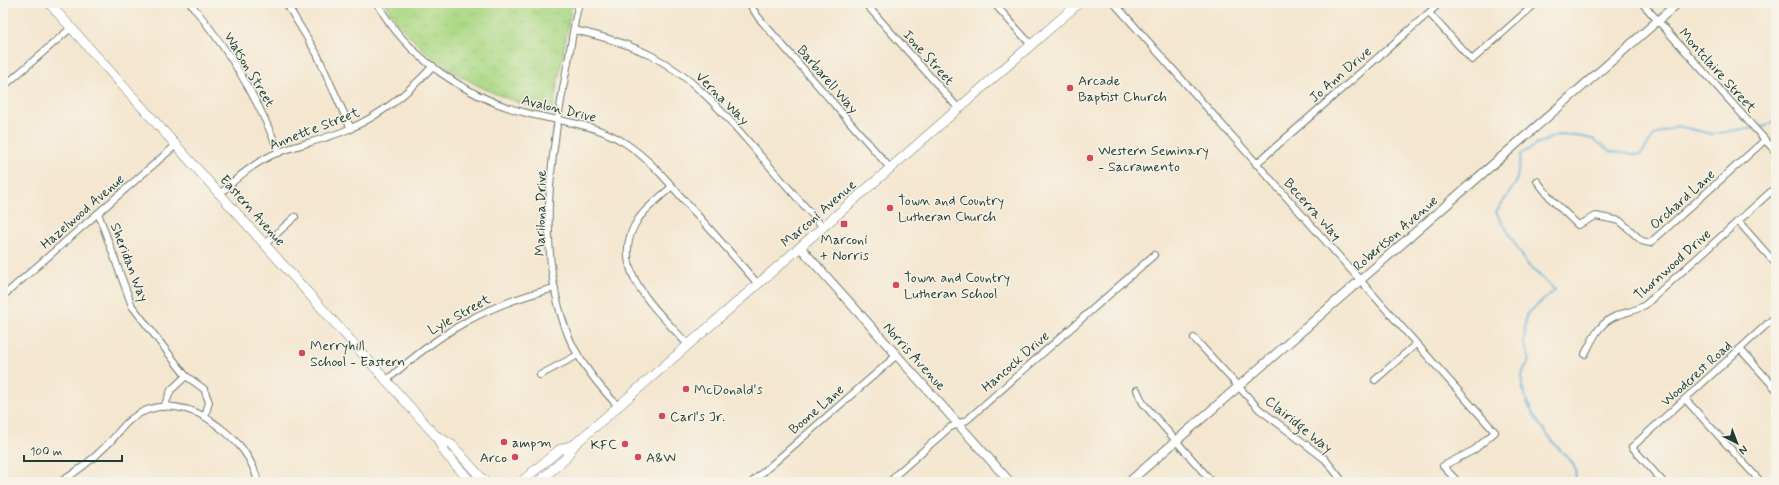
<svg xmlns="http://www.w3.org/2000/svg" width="1779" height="485" viewBox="0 0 1779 485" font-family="Mynerve,sans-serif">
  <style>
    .park { fill: url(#park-crowns); stroke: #668b5c }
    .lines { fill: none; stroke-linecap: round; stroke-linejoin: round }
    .stream { stroke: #60acd9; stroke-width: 2 }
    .minor-casing { stroke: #6a786a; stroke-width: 8 }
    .tertiary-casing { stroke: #6a786a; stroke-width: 10 }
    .secondary-casing { stroke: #6a786a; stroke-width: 10 }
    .minor { stroke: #fff; stroke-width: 6 }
    .tertiary { stroke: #fff; stroke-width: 8 }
    .secondary { stroke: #fff; stroke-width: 9 }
    .poi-dot { fill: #d1495b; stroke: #f7f3e8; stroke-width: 1.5 }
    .labels { text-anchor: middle; stroke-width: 3; stroke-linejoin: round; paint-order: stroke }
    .street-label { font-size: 14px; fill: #1f3d34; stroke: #f7f3e8 }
    .poi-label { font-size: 14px; fill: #1f3d34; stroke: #f7f3e8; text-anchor: start }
  </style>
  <defs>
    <pattern id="park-crowns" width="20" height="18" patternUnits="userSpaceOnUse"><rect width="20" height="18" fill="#acd985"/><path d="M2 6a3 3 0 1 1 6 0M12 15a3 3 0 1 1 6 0" fill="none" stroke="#94bb73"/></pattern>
  </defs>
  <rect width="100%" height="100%" fill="#f7f3e8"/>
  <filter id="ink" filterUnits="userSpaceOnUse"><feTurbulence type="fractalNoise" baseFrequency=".025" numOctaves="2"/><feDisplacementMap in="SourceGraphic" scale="8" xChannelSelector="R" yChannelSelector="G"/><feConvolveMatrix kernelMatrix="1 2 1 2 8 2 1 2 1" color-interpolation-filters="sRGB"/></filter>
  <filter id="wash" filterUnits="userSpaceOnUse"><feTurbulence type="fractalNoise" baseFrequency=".012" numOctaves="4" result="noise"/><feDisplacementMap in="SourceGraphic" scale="16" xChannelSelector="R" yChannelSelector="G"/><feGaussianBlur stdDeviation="0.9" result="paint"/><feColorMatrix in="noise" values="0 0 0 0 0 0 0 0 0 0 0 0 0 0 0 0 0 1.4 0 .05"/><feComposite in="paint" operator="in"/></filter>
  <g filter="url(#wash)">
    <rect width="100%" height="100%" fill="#f4e6cf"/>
    <path class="park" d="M387,3H572L553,109C545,113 531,106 523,104C469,86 415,54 385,4Z"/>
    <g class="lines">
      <path class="stream" d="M1575,482C1579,461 1565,458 1555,444C1541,427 1519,399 1522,376C1523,371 1527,364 1530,360L1524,343L1526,315L1555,290L1527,264L1496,212L1516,183L1521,154L1536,145L1557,135L1576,136L1593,139L1612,152L1640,155L1655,135L1677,126L1712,134L1767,125L1776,119"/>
    </g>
  </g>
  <g filter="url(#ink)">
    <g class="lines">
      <defs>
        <g id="minor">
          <path d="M190,3C228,49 258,97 279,153"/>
          <polyline points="286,3 317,54 351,129"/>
          <path d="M377,3C408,59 469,99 530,114C563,122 596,124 625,143C651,160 670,184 690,207C713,232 735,258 758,284"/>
          <path d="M579,3C573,25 571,49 566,72C551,156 535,252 568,335C579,362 598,385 618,406"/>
          <polyline points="749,3 758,17 890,168"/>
          <polyline points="865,3 959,109"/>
          <polyline points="994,3 1031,45"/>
          <polyline points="1114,3 1495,432 1474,450 1443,466 1458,482"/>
          <polyline points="1642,3 1776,152"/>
          <polyline points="1429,13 1472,60 1536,3"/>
          <path d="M574,30C601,36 627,43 652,56C693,77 723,112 753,147C776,174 799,200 823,227"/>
          <polyline points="3,87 71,28"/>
          <polyline points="1256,164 1440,3"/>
          <polyline points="1537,181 1552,200 1578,225 1596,216 1620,221 1642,241 1650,243 1765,140"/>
          <path d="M672,186C661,197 648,206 639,218C604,268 658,310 688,345"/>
          <path d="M220,194C237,177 256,161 279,152C303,143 328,139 351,128C383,114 409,92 433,66"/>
          <polyline points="98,213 132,306 186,376 204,389 209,402 205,416"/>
          <polyline points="1738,221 1776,264"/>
          <polyline points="265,244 295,217"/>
          <polyline points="3,296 176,145"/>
          <polyline points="1194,338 1259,409 1325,459 1343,482"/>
          <polyline points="1740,349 1776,389"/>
          <path d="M1585,354C1593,338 1599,323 1616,316C1626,312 1636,311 1645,305L1776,187"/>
          <polyline points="540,375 578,355"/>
          <path d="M387,380C440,333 484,305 555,288"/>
          <polyline points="1375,380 1416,344"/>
          <polyline points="1137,390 1143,403 1212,482"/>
          <polyline points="1685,399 1761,482"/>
          <polyline points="164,407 171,390 186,376"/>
          <path d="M60,482C77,472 92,460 106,446C115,438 121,427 131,419C158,398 194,406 218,426C238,441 252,457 258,482"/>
          <polyline points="752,482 897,355"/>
          <polyline points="890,482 898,473 949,428 967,420 1154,255"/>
          <polyline points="1663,482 1632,447 1776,316"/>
        </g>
        <g id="tertiary">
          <polyline points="800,247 1010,482"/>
          <polyline points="1129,482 1678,3"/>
        </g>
        <g id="secondary">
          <polyline points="49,3 436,436 445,453 471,482"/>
          <polyline points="437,436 452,445 485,482"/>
          <polyline points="521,482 559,450 575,444"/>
          <polyline points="538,482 565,459 575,444 1079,3"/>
        </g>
      </defs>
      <use href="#minor" class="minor-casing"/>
      <use href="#tertiary" class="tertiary-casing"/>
      <use href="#secondary" class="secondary-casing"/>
      <use href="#minor" class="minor"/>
      <use href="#tertiary" class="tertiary"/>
      <use href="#secondary" class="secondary"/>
    </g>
  </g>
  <g class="poi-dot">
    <circle cx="1070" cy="88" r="4"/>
    <circle cx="1090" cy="158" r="4"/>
    <circle cx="890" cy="208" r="4"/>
    <rect x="840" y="220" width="8" height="8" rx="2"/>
    <circle cx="896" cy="285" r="4"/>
    <circle cx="302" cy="353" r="4"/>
    <circle cx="686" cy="389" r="4"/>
    <circle cx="662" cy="416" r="4"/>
    <circle cx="504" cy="442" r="4"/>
    <circle cx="625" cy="444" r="4"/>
    <circle cx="515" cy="457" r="4"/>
    <circle cx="638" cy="457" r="4"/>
  </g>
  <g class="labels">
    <g class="street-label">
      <text transform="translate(929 57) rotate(48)" y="5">Ione Street</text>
      <text transform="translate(250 69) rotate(59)" y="5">Watson Street</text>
      <text transform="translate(1718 70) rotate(48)" y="5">Montclaire Street</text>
      <text transform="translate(1340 74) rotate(-41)" y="5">Jo Ann Drive</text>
      <text transform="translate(828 79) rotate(49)" y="5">Barbarell Way</text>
      <text transform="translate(723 98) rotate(45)" y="5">Verna Way</text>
      <text transform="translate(559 108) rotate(14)" y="5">Avalon Drive</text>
      <text transform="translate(314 128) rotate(-21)" y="5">Annette Street</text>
      <text transform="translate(1682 199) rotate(-42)" y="5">Orchard Lane</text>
      <text transform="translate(1313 209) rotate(48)" y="5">Becerra Way</text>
      <text transform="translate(253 210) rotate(48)" y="5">Eastern Avenue</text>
      <text transform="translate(82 211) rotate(-41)" y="5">Hazelwood Avenue</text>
      <text transform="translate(540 213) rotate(-89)" y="5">Marilona Drive</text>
      <text transform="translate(818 213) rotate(-41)" y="5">Marconi Avenue</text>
      <text transform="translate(1395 233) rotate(-41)" y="5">Robertson Avenue</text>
      <text transform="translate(130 262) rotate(69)" y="5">Sheridan Way</text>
      <text transform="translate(1672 264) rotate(-42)" y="5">Thornwood Drive</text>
      <text transform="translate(459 314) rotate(-29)" y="5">Lyle Street</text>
      <text transform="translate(915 356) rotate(48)" y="5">Norris Avenue</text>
      <text transform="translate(1015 361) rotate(-41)" y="5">Hancock Drive</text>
      <text transform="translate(1696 373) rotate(-42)" y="5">Woodcrest Road</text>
      <text transform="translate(816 409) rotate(-41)" y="5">Boone Lane</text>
      <text transform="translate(1299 424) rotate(39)" y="5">Clairidge Way</text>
    </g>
    <g class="poi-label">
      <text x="1078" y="85">Arcade<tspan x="1078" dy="16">Baptist Church</tspan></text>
      <text x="1098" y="155">Western Seminary<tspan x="1098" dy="16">- Sacramento</tspan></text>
      <text x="898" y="205">Town and Country<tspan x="898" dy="16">Lutheran Church</tspan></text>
      <text x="844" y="244" text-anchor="middle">Marconi<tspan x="844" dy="16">+ Norris</tspan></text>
      <text x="904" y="282">Town and Country<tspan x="904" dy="16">Lutheran School</tspan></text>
      <text x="310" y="350">Merryhill<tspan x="310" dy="16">School - Eastern</tspan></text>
      <text x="694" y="394">McDonald's</text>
      <text x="670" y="421">Carl's Jr.</text>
      <text x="512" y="447">ampm</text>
      <text x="617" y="449" text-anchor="end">KFC</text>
      <text x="507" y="462" text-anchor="end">Arco</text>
      <text x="646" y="462">A&amp;W</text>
    </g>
  </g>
  <rect width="1779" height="485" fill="none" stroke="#f7f3e8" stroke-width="16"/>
  <g transform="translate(1737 443) rotate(138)" stroke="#f7f3e8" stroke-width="3" paint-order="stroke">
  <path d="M0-3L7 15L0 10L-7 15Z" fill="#1f3d34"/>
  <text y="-6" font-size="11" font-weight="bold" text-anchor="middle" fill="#1f3d34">N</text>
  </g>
  <path d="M24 455v6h98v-6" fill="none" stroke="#1f3d34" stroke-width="2"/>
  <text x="30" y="455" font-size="12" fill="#1f3d34" stroke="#f7f3e8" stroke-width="3" paint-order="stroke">100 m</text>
</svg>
